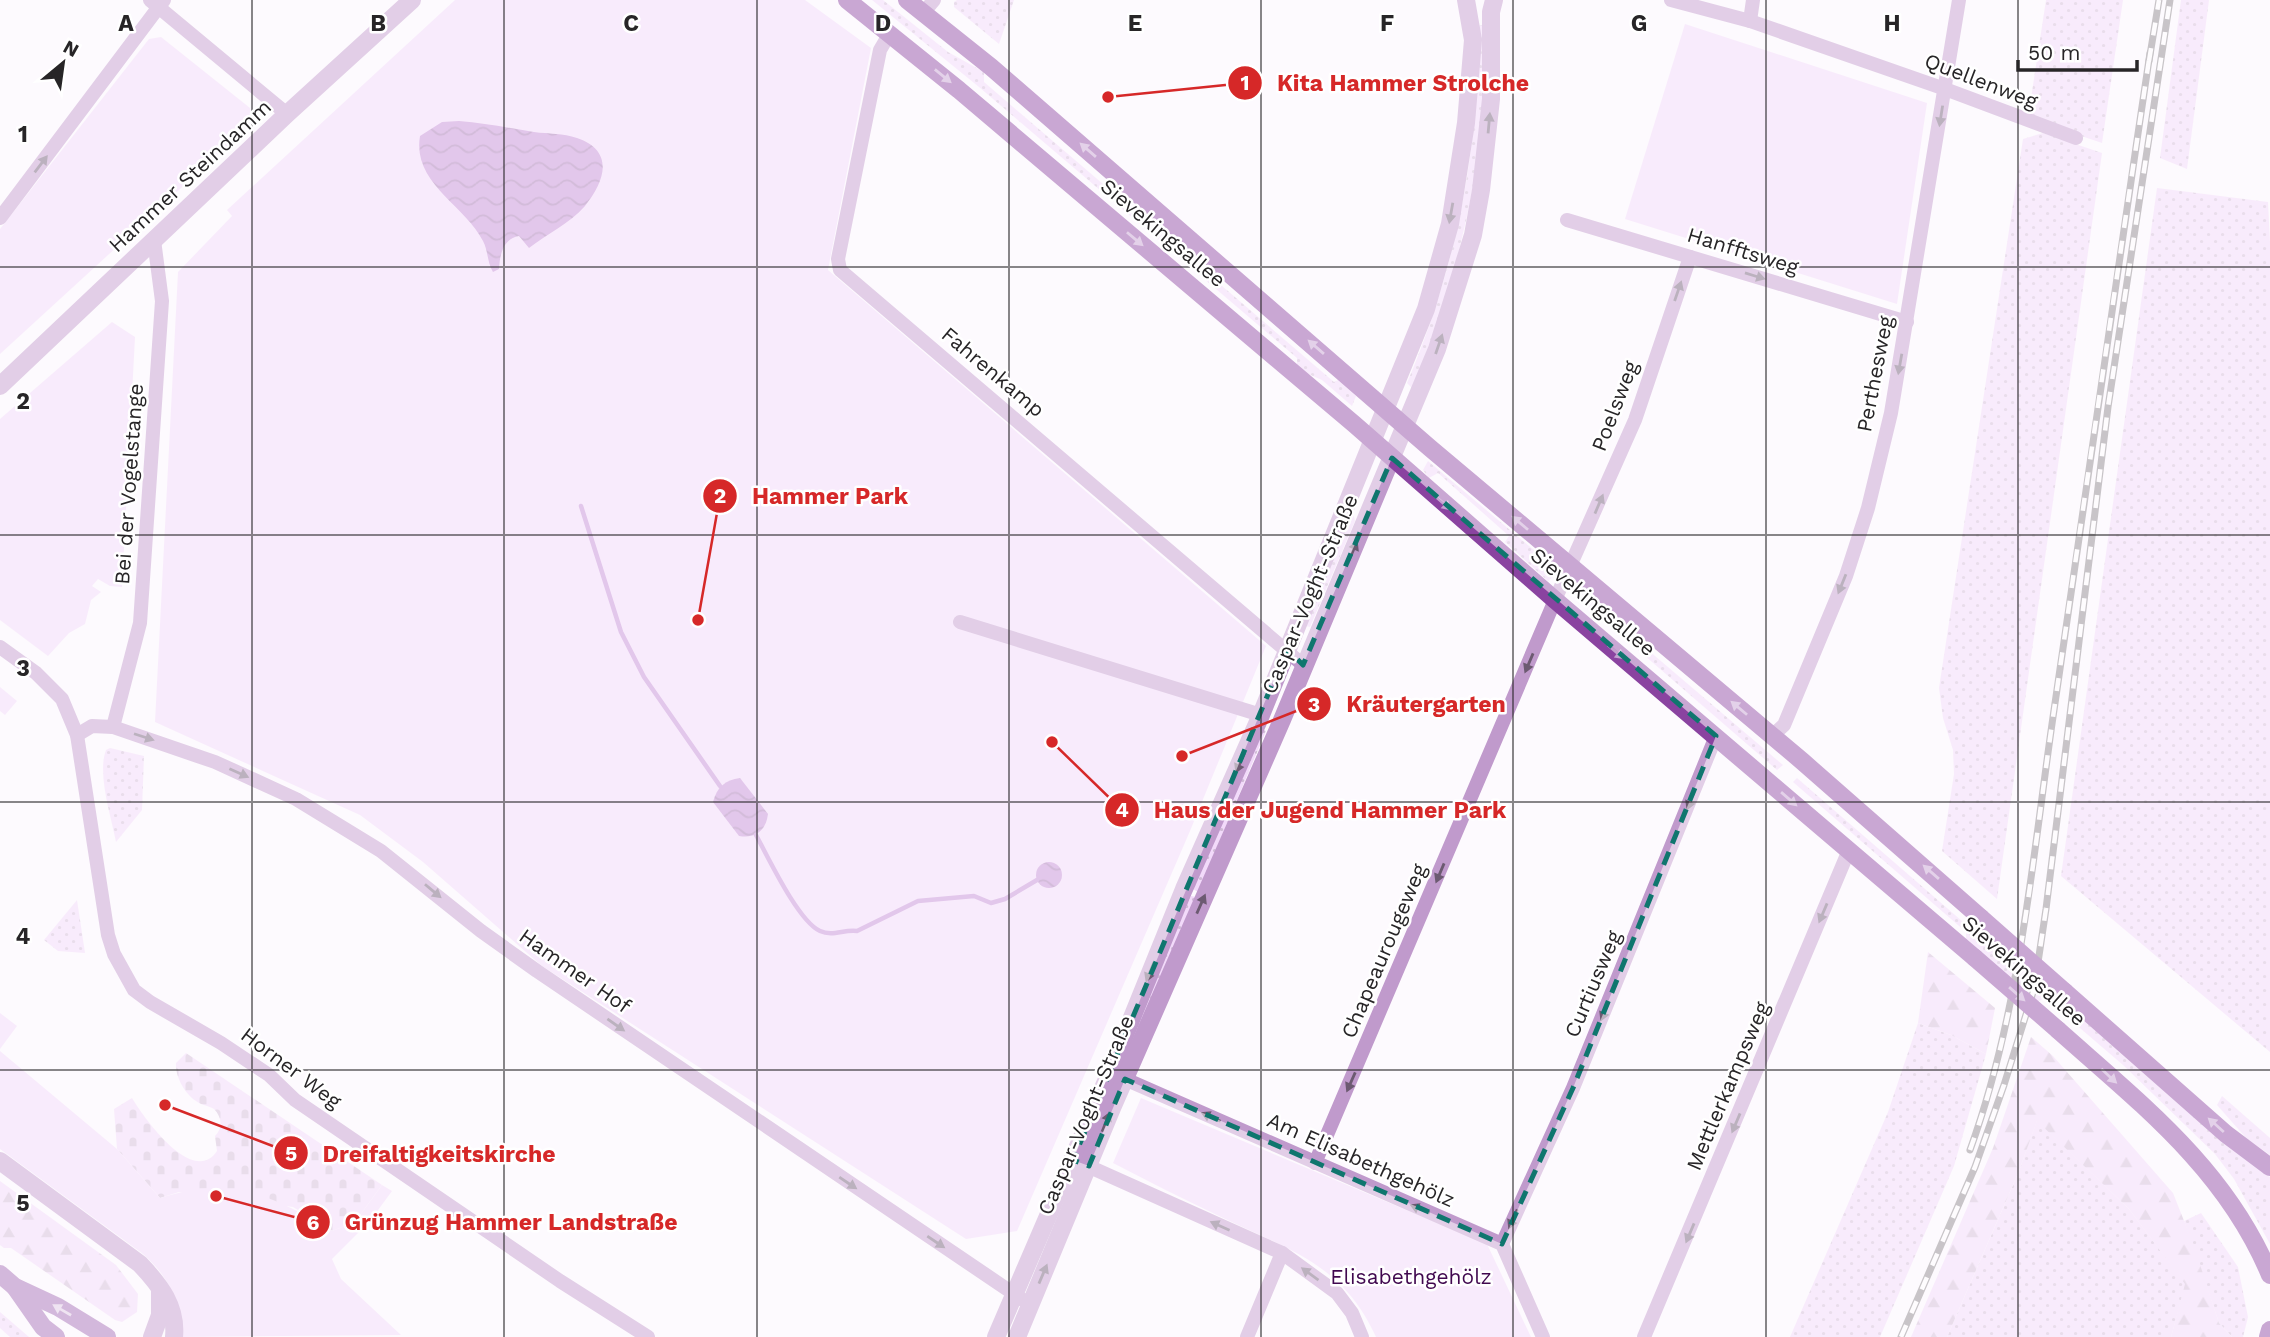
<svg xmlns="http://www.w3.org/2000/svg" width="2270" height="1337" viewBox="0 0 2270 1337" font-family="'Work Sans',sans-serif">
  <style>
    .grass { fill: url(#grass-dots) }
    .forest { fill: url(#forest-firs) }
    .cemetery { fill: url(#cemetery-stones) }
    .park { fill: #f2dafa }
    .water { fill: url(#water-waves) }
    .lines { fill: none; stroke-linecap: round; stroke-linejoin: round }
    .stream { stroke: #c289d5; stroke-width: 4.5 }
    .minor { stroke: #c09acc; stroke-width: 14 }
    .tertiary { stroke: #c09acc; stroke-width: 18 }
    .secondary { stroke: #a169b3; stroke-width: 18 }
    .primary { stroke: #8a43a0; stroke-width: 18 }
    .rail-casing { stroke: #878487; stroke-width: 7 }
    .rail { stroke: #fff; stroke-width: 4.5; stroke-dasharray: 13; stroke-linecap: butt }
    .primary-bridge { stroke: #8a43a0; stroke-width: 18 }
    .oneway { fill: #c4a1d0 }
    .oneway2 { fill: #6c5a71 }
    .oneway3 { fill: #decae4 }
    .marked { fill: none; stroke: #0f766e; stroke-width: 5; stroke-dasharray: 14 9; stroke-linejoin: round }
    .grid { fill: none; stroke: #272527; stroke-width: 2; stroke-opacity: 0.55 }
    .labels { text-anchor: middle; stroke-width: 5; stroke-linejoin: round; paint-order: stroke }
    .street-label { font-size: 21px; fill: #272527; stroke: #fff }
    .park-label { font-size: 21px; fill: #40084f; stroke: #fff }
    .grid-label { font-size: 23px; text-anchor: middle; font-weight: bold; fill: #272527; stroke: #fff; stroke-width: 5; stroke-linejoin: round; paint-order: stroke }
    .leader { fill: none; stroke: #d62828; stroke-width: 2.5 }
    .callout-dot { fill: #d62828; stroke: #fff; stroke-width: 2.5 }
    .mark-label { font-size: 21px; text-anchor: middle; font-weight: bold; fill: #fff }
    .callout-label { font-size: 23px; text-anchor: middle; font-weight: bold; fill: #d62828; stroke: #fff; stroke-width: 5; stroke-linejoin: round; paint-order: stroke }
  </style>
  <defs>
    <pattern id="grass-dots" width="8" height="8" patternUnits="userSpaceOnUse" patternTransform="scale(1.75)"><rect width="8" height="8" fill="#f2dafa"/><path d="M2 2h.1M6 6h.1" fill="none" stroke="#d0bbd6" stroke-width="1.8" stroke-linecap="round"/></pattern>
    <pattern id="forest-firs" width="22" height="20" patternUnits="userSpaceOnUse" patternTransform="scale(1.75)"><rect width="22" height="20" fill="#f2dafa"/><path d="M5 1l3.5 6h-7zM16 11l3.5 6h-7z" fill="#d0bbd6"/></pattern>
    <pattern id="cemetery-stones" width="16" height="16" patternUnits="userSpaceOnUse" patternTransform="scale(1.75)"><rect width="16" height="16" fill="#f2dafa"/><path d="M2 7V4a2 2 0 0 1 4 0v3zM10 15v-3a2 2 0 0 1 4 0v3z" fill="#d0bbd6"/></pattern>
    <pattern id="water-waves" width="16" height="10" patternUnits="userSpaceOnUse" patternTransform="scale(1.75)"><rect width="16" height="10" fill="#c289d5"/><path d="M0 5q4-4 8 0t8 0" fill="none" stroke="#9e70ad"/></pattern>
  </defs>
  <rect width="100%" height="100%" fill="#fdfafe"/>
  <g class="grass">
    <polygon points="872,0 883,0 948,52 984,72 984,82 1334,382 1340,379 1356,396 1352,406 1322,380 1297,369 1297,358 979,87"/>
    <polygon points="957,0 1014,0 999,44 954,7 954,2"/>
    <polygon points="2046,0 2123,0 2102,143 2028,118"/>
    <polygon points="2181,0 2209,0 2187,169 2160,158"/>
    <path d="M1483,25C1483,52 1484,80 1482,106C1477,203 1449,299 1412,388L1407,383C1455,270 1480,149 1478,26Z"/>
    <polygon points="2043,133 2102,153 1997,899 1942,851 1954,774 1953,750 1943,718 1939,688 2023,139"/>
    <polygon points="2157,188 2268,202 2270,242 2270,1052 2061,876"/>
    <polygon points="1428,461 1554,567 1555,575 1548,581 1505,542 1509,536 1438,473 1429,478 1423,470"/>
    <polygon points="1353,512 1355,521 1310,627 1306,626"/>
    <polygon points="1579,584 1625,620 1621,627 1783,765 1777,770 1571,592"/>
    <polygon points="1260,728 1266,731 1198,892 1193,889"/>
    <path d="M110,748L144,756L142,810L116,842C111,816 97,774 106,750Z"/>
    <polygon points="1797,778 1970,928 1978,925 2175,1101 2227,1146 2270,1177 2270,1244 2234,1179 2215,1154 2123,1065 2045,998 2037,1002 1966,940 1966,932 1793,782"/>
    <polygon points="1191,896 1196,897 1131,1050 1126,1047"/>
    <polygon points="77,900 85,953 58,951 44,940"/>
    <polygon points="1918,1023 1951,1035 1986,1054 1954,1166 1880,1337 1790,1337 1888,1112"/>
    <polygon points="2222,1096 2270,1138 2270,1155 2247,1139 2217,1105"/>
    <polygon points="2037,1120 2129,1209 2186,1284 2171,1337 1947,1337 2019,1171"/>
    <polygon points="2201,1213 2238,1267 2248,1317 2243,1337 2232,1337 2219,1323 2184,1221"/>
    <polygon points="0,1312 29,1337 10,1337 0,1328"/>
  </g>
  <g class="forest">
    <polygon points="1928,952 1995,1008 1986,1054 1951,1035 1918,1023"/>
    <polygon points="2031,1037 2053,1056 2173,1193 2194,1246 2219,1323 2232,1337 2171,1337 2185,1284 2129,1209 2037,1121 2019,1171 1947,1337 1911,1337 1993,1148"/>
    <polygon points="0,1181 116,1265 138,1294 137,1312 122,1322 115,1320 11,1248 4,1248 0,1245"/>
  </g>
  <path class="cemetery" d="M186,1053L382,1185L355,1222L332,1231L293,1207L179,1192L160,1198L117,1149L114,1109L132,1098C144,1118 193,1187 217,1151L215,1136C223,1128 222,1117 214,1109C211,1107 207,1106 204,1105C188,1100 175,1079 176,1063Z"/>
  <g class="park">
    <polygon points="455,0 805,0 871,48 828,270 1266,646 1190,831 1017,1231 966,1239 542,966 423,862 360,815 155,722 178,272 232,216 227,210"/>
    <polygon points="1685,24 1927,103 1897,304 1625,219"/>
    <polygon points="161,37 250,108 251,124 0,354 0,229 149,39"/>
    <polygon points="112,322 135,337 122,587 110,586 98,579 92,586 101,592 91,600 85,624 69,633 48,656 0,620 0,419"/>
    <polygon points="0,687 17,701 5,715 0,711"/>
    <polygon points="0,1013 17,1026 0,1049"/>
    <path d="M0,1051L117,1149L160,1198C230,1175 273,1195 332,1231L355,1222L382,1185L392,1191L370,1221L332,1259L341,1279L401,1335L182,1337C177,1300 172,1280 143,1254L0,1149Z"/>
    <path d="M1141,1098L1487,1244L1531,1337H1376C1343,1263 1286,1249 1219,1216C1183,1199 1148,1181 1113,1163Z"/>
  </g>
  <g class="water">
    <path d="M459,121C485,123 509,128 534,132C549,134 563,133 577,138C615,151 605,181 585,206C569,224 547,234 529,248L519,236C503,239 500,254 499,269L493,272C487,262 488,250 483,241C465,205 412,183 420,136L442,122Z"/>
    <path d="M740,778L768,814C766,831 755,839 739,836L713,802C717,787 725,780 740,778Z"/>
    <circle cx="1049" cy="875" r="13"/>
  </g>
  <g class="lines">
    <g class="stream">
      <polyline points="581,506 621,632 644,677 720,786"/>
      <path d="M756,835C768,857 798,921 820,931C833,937 844,929 857,931L918,901L974,896L991,903L1005,899L1037,880"/>
    </g>
    <g class="minor">
      <polyline points="150,0 287,114"/>
      <polyline points="1671,0 1750,21 1945,89 2076,138"/>
      <polyline points="924,12 934,0"/>
      <polyline points="1750,21 1753,0"/>
      <polyline points="890,33 880,50 838,259 840,270 1303,665"/>
      <polyline points="0,218 164,0"/>
      <polyline points="1567,220 1907,322"/>
      <polyline points="960,622 1261,715"/>
      <polyline points="0,647 36,673 62,699 77,735 108,935 114,954 134,990 150,1002 221,1043 269,1075 295,1100 560,1281 648,1337"/>
      <polyline points="113,727 140,623 162,301 154,240"/>
      <polyline points="77,735 92,726 113,727 215,762 296,799 381,851 481,931 537,971 1023,1300"/>
      <polyline points="1772,736 1784,725 1846,576 1868,508 1891,413 1959,0"/>
      <polyline points="1118,1076 1502,1244 1543,1337"/>
      <polyline points="1081,1163 1282,1253 1337,1293 1352,1313 1362,1337"/>
      <polyline points="1315,1163 1555,600 1635,420 1690,257"/>
      <polyline points="1502,1244 1573,1088 1716,736"/>
      <polyline points="1247,1337 1282,1253"/>
      <polyline points="1644,1337 1849,850"/>
    </g>
    <g class="tertiary">
      <polyline points="0,386 287,114 412,0"/>
      <path d="M0,1161L140,1264C160,1285 177,1307 174,1337"/>
      <polyline points="152,1337 160,1315 160,1291"/>
      <polyline points="996,1337 1110,1072 1184,889 1261,715 1426,309 1450,224 1466,123 1473,40 1466,0"/>
      <polyline points="1017,1337 1112,1108 1282,720 1437,349 1473,235 1481,190 1491,99 1491,12 1494,0"/>
    </g>
    <g class="secondary">
      <polyline points="0,1274 15,1287 58,1307 107,1337"/>
      <polyline points="15,1287 43,1327 56,1337"/>
    </g>
    <g class="primary">
      <polyline points="847,0 959,90 1354,424 1555,600 1975,958"/>
      <polyline points="907,0 991,67 1430,448 1802,761 1981,918"/>
      <polyline points="2065,992 2226,1134 2270,1167"/>
      <path d="M2058,1030C2141,1104 2226,1169 2270,1275"/>
      <polyline points="2268,1337 2270,1330"/>
    </g>
    <defs>
      <g id="rail">
        <polyline points="2149,61 2159,0"/>
        <path d="M1970,1150C2020,1012 2032,862 2053,717C2085,495 2117,274 2150,53"/>
        <polyline points="1901,1337 1975,1167 2004,1085 2034,989 2046,909 2108,407 2170,0"/>
      </g>
    </defs>
    <use href="#rail" class="rail-casing"/>
    <use href="#rail" class="rail"/>
    <g class="primary-bridge">
      <polyline points="1981,918 2065,992"/>
      <polyline points="1975,958 2058,1030"/>
    </g>
  </g>
  <defs><path id="oneway-solid" d="M-6-.8H1V-3.2L6.5 0L1 3.2V.8H-6Z" transform="scale(1.75)"/></defs>
  <g class="oneway">
    <use href="#oneway-solid" transform="translate(943 76) rotate(39)"/>
    <use href="#oneway-solid" transform="translate(1088 150) rotate(-139)"/>
    <use href="#oneway-solid" transform="translate(1135 239) rotate(40)"/>
    <use href="#oneway-solid" transform="translate(1316 347) rotate(-139)"/>
    <use href="#oneway-solid" transform="translate(1443 503) rotate(41)"/>
    <use href="#oneway-solid" transform="translate(1520 523) rotate(-140)"/>
    <use href="#oneway-solid" transform="translate(1616 652) rotate(40)"/>
    <use href="#oneway-solid" transform="translate(1739 708) rotate(-140)"/>
    <use href="#oneway-solid" transform="translate(1789 799) rotate(41)"/>
    <use href="#oneway-solid" transform="translate(1931 872) rotate(-139)"/>
    <use href="#oneway-solid" transform="translate(2017 994) rotate(41)"/>
    <use href="#oneway-solid" transform="translate(2109 1076) rotate(43)"/>
    <use href="#oneway-solid" transform="translate(2216 1125) rotate(-138)"/>
  </g>
  <g class="oneway2">
    <use href="#oneway-solid" transform="translate(1941 116) rotate(99)"/>
    <use href="#oneway-solid" transform="translate(1489 123) rotate(-85)"/>
    <use href="#oneway-solid" transform="translate(41 164) rotate(-53)"/>
    <use href="#oneway-solid" transform="translate(1451 213) rotate(100)"/>
    <use href="#oneway-solid" transform="translate(1755 276) rotate(17)"/>
    <use href="#oneway-solid" transform="translate(1678 291) rotate(-71)"/>
    <use href="#oneway-solid" transform="translate(1439 344) rotate(-71)"/>
    <use href="#oneway-solid" transform="translate(1900 364) rotate(100)"/>
    <use href="#oneway-solid" transform="translate(1599 504) rotate(-67)"/>
    <use href="#oneway-solid" transform="translate(1353 551) rotate(-66)"/>
    <use href="#oneway-solid" transform="translate(1842 584) rotate(112)"/>
    <use href="#oneway-solid" transform="translate(1529 663) rotate(113)"/>
    <use href="#oneway-solid" transform="translate(144 737) rotate(18)"/>
    <use href="#oneway-solid" transform="translate(1240 763) rotate(114)"/>
    <use href="#oneway-solid" transform="translate(239 773) rotate(24)"/>
    <use href="#oneway-solid" transform="translate(1691 800) rotate(112)"/>
    <use href="#oneway-solid" transform="translate(1440 873) rotate(113)"/>
    <use href="#oneway-solid" transform="translate(433 891) rotate(40)"/>
    <use href="#oneway-solid" transform="translate(1201 904) rotate(-66)"/>
    <use href="#oneway-solid" transform="translate(1823 913) rotate(113)"/>
    <use href="#oneway-solid" transform="translate(1150 972) rotate(112)"/>
    <use href="#oneway-solid" transform="translate(1605 1011) rotate(113)"/>
    <use href="#oneway-solid" transform="translate(616 1025) rotate(35)"/>
    <use href="#oneway-solid" transform="translate(1351 1082) rotate(114)"/>
    <use href="#oneway-solid" transform="translate(1211 1117) rotate(-156)"/>
    <use href="#oneway-solid" transform="translate(1106 1122) rotate(-68)"/>
    <use href="#oneway-solid" transform="translate(1736 1123) rotate(113)"/>
    <use href="#oneway-solid" transform="translate(848 1183) rotate(34)"/>
    <use href="#oneway-solid" transform="translate(1420 1209) rotate(-157)"/>
    <use href="#oneway-solid" transform="translate(1513 1219) rotate(114)"/>
    <use href="#oneway-solid" transform="translate(1220 1226) rotate(-156)"/>
    <use href="#oneway-solid" transform="translate(1690 1233) rotate(113)"/>
    <use href="#oneway-solid" transform="translate(936 1242) rotate(34)"/>
    <use href="#oneway-solid" transform="translate(1043 1274) rotate(-67)"/>
    <use href="#oneway-solid" transform="translate(1310 1274) rotate(-144)"/>
  </g>
  <use class="oneway3" href="#oneway-solid" transform="translate(62 1310) rotate(-150)"/>
  <path d="M0 0H2270V1337H0ZM1392,458L1716,736L1573,1088L1502,1244L1125,1079L1089,1166L1073,1160L1287,649L1303,665Z" fill="#fdfafe" fill-opacity=".55" fill-rule="evenodd"/>
  <path class="marked" d="M1392,458L1716,736L1573,1088L1502,1244L1125,1079L1089,1166L1073,1160L1287,649L1303,665Z"/>
  <path class="grid" d="M252,0V1337M504,0V1337M757,0V1337M1009,0V1337M1261,0V1337M1513,0V1337M1766,0V1337M2018,0V1337M0,267H2270M0,535H2270M0,802H2270M0,1070H2270"/>
  <g class="labels">
    <g class="street-label">
      <text transform="translate(1981 81) rotate(21)" y="7">Quellenweg</text>
      <text transform="translate(190 176) rotate(-43)" y="7">Hammer Steindamm</text>
      <text transform="translate(1163 233) rotate(40)" y="7">Sievekingsallee</text>
      <text transform="translate(1743 251) rotate(17)" y="7">Hanfftsweg</text>
      <text transform="translate(993 372) rotate(40)" y="7">Fahrenkamp</text>
      <text transform="translate(1875 374) rotate(-79)" y="7">Perthesweg</text>
      <text transform="translate(1615 406) rotate(-69)" y="7">Poelsweg</text>
      <text transform="translate(129 484) rotate(-86)" y="7">Bei der Vogelstange</text>
      <text transform="translate(1310 594) rotate(-67)" y="7">Caspar-Voght-Straße</text>
      <text transform="translate(1593 602) rotate(40)" y="7">Sievekingsallee</text>
      <text transform="translate(1384 951) rotate(-67)" y="7">Chapeaurougeweg</text>
      <text transform="translate(575 971) rotate(35)" y="7">Hammer Hof</text>
      <text transform="translate(2024 971) rotate(41)" y="7">Sievekingsallee</text>
      <text transform="translate(1593 984) rotate(-67)" y="7">Curtiusweg</text>
      <text transform="translate(291 1068) rotate(37)" y="7">Horner Weg</text>
      <text transform="translate(1728 1086) rotate(-67)" y="7">Mettlerkampsweg</text>
      <text transform="translate(1086 1115) rotate(-67)" y="7">Caspar-Voght-Straße</text>
      <text transform="translate(1361 1160) rotate(24)" y="7">Am Elisabethgehölz</text>
    </g>
    <g class="park-label">
      <text x="1411" y="1284">Elisabethgehölz</text>
    </g>
  </g>
  <g class="grid-label">
    <text x="126" y="31">A</text>
    <text x="378" y="31">B</text>
    <text x="631" y="31">C</text>
    <text x="883" y="31">D</text>
    <text x="1135" y="31">E</text>
    <text x="1387" y="31">F</text>
    <text x="1639" y="31">G</text>
    <text x="1892" y="31">H</text>
    <text x="23" y="142">1</text>
    <text x="23" y="409">2</text>
    <text x="23" y="676">3</text>
    <text x="23" y="944">4</text>
    <text x="23" y="1211">5</text>
  </g>
  <path class="leader" d="M1108 97L1245 83M698 620L720 496M1182 756L1314 704M1052 742L1122 810M165 1105L291 1153M216 1196L313 1222"/>
  <g class="callout-dot">
    <circle cx="1108" cy="97" r="7"/>
    <circle cx="698" cy="620" r="7"/>
    <circle cx="1182" cy="756" r="7"/>
    <circle cx="1052" cy="742" r="7"/>
    <circle cx="165" cy="1105" r="7"/>
    <circle cx="216" cy="1196" r="7"/>
    <circle cx="1245" cy="83" r="18"/>
    <circle cx="720" cy="496" r="18"/>
    <circle cx="1314" cy="704" r="18"/>
    <circle cx="1122" cy="810" r="18"/>
    <circle cx="291" cy="1153" r="18"/>
    <circle cx="313" cy="1222" r="18"/>
  </g>
  <g class="mark-label">
    <text x="1245" y="90">1</text>
    <text x="720" y="503">2</text>
    <text x="1314" y="712">3</text>
    <text x="1122" y="817">4</text>
    <text x="291" y="1161">5</text>
    <text x="313" y="1230">6</text>
  </g>
  <g class="callout-label">
    <text x="1403" y="91">Kita Hammer Strolche</text>
    <text x="830" y="504">Hammer Park</text>
    <text x="1426" y="712">Kräutergarten</text>
    <text x="1330" y="818">Haus der Jugend Hammer Park</text>
    <text x="439" y="1162">Dreifaltigkeitskirche</text>
    <text x="511" y="1230">Grünzug Hammer Landstraße</text>
  </g>
  <g transform="translate(63 63) rotate(29)" stroke="#ffffff" stroke-width="5" paint-order="stroke">
  <path d="M0-5L12 26L0 18L-12 26Z" fill="#272527"/>
  <text y="-10" font-size="19" font-weight="bold" text-anchor="middle" fill="#272527">N</text>
  </g>
  <path d="M2018 60v10h119v-10" fill="none" stroke="#272527" stroke-width="3.5"/>
  <text x="2028" y="60" font-size="21" fill="#272527" stroke="#ffffff" stroke-width="5" paint-order="stroke">50 m</text>
</svg>
